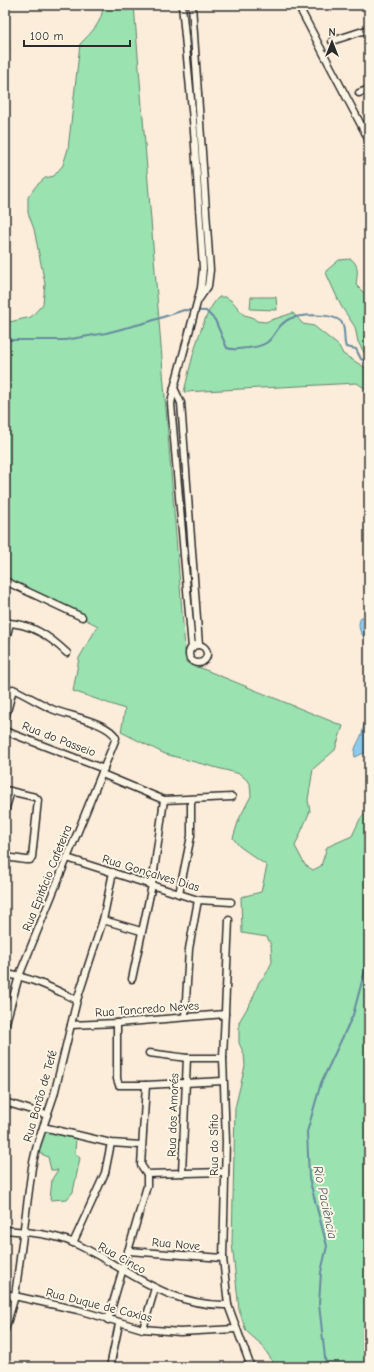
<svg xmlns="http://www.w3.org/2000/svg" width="374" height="1372" viewBox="0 0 374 1372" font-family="'Comic Neue',sans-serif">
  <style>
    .green { fill: #9ae2b0; stroke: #62866e }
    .water { fill: #8dcbed; stroke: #668b9f }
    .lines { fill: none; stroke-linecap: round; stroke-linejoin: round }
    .stream { stroke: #668b9f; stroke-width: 2 }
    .minor-casing { stroke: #2b2b2b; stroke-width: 9 }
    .minor { stroke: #fcf5e5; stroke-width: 6 }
    .labels { text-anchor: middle; stroke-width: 4; stroke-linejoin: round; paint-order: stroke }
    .street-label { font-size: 12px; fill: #2b2b2b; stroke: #fcf5e5 }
    .water-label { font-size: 13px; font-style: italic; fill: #485b65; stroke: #fcf5e5 }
  </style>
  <rect width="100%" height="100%" fill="#fcecda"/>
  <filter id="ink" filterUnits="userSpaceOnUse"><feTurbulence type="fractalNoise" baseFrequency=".025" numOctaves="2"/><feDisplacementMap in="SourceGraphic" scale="8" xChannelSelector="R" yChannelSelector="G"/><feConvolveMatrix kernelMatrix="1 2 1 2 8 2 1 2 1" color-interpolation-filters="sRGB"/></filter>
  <g filter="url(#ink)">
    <g class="green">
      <path d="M103,5H134L186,662L343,726L335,750L313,769L308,800L310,811L295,846L305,865L313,870L321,866L327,847L352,836L360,819L369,809V1367H276L262,1345L246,1331L239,1310L232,1243L235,1108L245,1066L244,1054L239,1043V1022L252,1000L259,982L266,974L272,962L271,945L267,937L242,933L241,897L261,892L267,866L239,846L233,838L239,819L251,796L250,783L240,774L165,754L121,732L125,709L73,691L79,658L98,626L5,578V323L31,317L43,304L45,284L34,229L28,213V197L36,186L45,178L54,176L63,165L68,149L80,44C91,33 103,22 103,5Z"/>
      <path d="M351,259C360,265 357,276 356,285L364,293L369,292V334L364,336L369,345V355L365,354L358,342L355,327L341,306L326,273V271L339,260Z"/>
      <path d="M219,297H225L232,301L244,315L252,317L257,321L265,322L293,313L303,324L314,326L339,346L343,354L369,370V388L366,389L357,383L184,392C190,367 201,314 219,297Z"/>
      <polygon points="251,297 276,297 277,310 250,309"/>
      <polygon points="44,1130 76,1138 75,1153 80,1158 73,1192 67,1199 50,1200 52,1179 58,1170 51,1170 48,1157 37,1152"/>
    </g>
    <g class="water">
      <path d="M361,617H363L369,624V641C361,636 356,627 361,617Z"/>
      <path d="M369,696V755L364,753L355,757C352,748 361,740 363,730C366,718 364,708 369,696Z"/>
    </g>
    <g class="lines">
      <g class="stream">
        <path d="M5,340H65L106,333L148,322L184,310L206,311L215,320L227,348C235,351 240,348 248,348C279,345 269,330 289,319C298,315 335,312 342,323C346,331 343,340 346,347L356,349L361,359L369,363"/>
        <polyline points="369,543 367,546 369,557"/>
        <polyline points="326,1367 319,1304 321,1272 327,1246 309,1178 307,1132 321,1083 353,1015 369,955"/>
      </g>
      <defs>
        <g id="minor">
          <polyline points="182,5 194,131 203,268 201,288 174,388 171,404 192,648"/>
          <polyline points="192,5 210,270 208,286 199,299"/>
          <polyline points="298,5 369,140"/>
          <polyline points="5,39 5,53"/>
          <polyline points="332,41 369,29"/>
          <polyline points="359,93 369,89"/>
          <polyline points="174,388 181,403 199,645"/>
          <polyline points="5,581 82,617"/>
          <path d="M5,623C31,623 49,636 67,653"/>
          <polyline points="5,643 10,623"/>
          <circle cx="198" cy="654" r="9"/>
          <path d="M5,719L13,689C26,695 39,703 52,709C67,716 109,722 116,738L19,976L5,1026"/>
          <polyline points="5,731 104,769"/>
          <polyline points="102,774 164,800 232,797"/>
          <polyline points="5,790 35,797 38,800 32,857 30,860 26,860 5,857"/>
          <polyline points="5,811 11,791"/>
          <polyline points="67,858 198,900 231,902"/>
          <polyline points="179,894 191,836 191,799"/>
          <polyline points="103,920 141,931"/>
          <polyline points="229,920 223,1058 226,1141 223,1258 228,1305 251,1367"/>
          <path d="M5,974C31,977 54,989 77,1000"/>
          <polyline points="132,979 152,885 164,800"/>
          <polyline points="185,1017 189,949 198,900"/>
          <polyline points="117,1023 117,1079 119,1085 146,1085 223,1081"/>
          <polyline points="71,1025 117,1023 225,1014"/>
          <polyline points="149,1053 187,1058 223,1058"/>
          <polyline points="146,1085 141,1165 147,1174 225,1172"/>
          <polyline points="5,1102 47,1115"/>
          <polyline points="43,1127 111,1143 141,1145"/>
          <polyline points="182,1173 187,1058"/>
          <path d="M5,1230C27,1232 53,1234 74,1243C126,1267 166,1307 228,1305"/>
          <polyline points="73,1243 105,1173 111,1143"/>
          <polyline points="128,1251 223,1258"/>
          <polyline points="5,1294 78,1310 143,1329 180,1332 235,1329"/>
          <polyline points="108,1320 147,1186 147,1174"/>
          <polyline points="143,1329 155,1288"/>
          <polyline points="5,1330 15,1296 32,1167 37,1145 54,1095 77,1000 103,920 113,872"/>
          <polyline points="110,1367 119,1324"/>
        </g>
      </defs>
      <use href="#minor" class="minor-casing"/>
      <use href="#minor" class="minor"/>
    </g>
  </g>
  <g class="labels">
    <g class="street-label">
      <text transform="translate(59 739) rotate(21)" y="4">Rua do Passeio</text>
      <text transform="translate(151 873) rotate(17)" y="4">Rua Gonçalves Dias</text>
      <text transform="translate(47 878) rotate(-68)" y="4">Rua Epitácio Cafeteira</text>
      <text transform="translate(147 1009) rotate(-4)" y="4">Rua Tancredo Neves</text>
      <text transform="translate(40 1096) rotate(-74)" y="4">Rua Barão de Tefé</text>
      <text transform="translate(173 1115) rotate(-88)" y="4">Rua dos Amorés</text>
      <text transform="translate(214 1145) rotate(-90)" y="4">Rua do Sítio</text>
      <text transform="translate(176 1244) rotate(5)" y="4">Rua Nove</text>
      <text transform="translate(122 1258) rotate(29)" y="4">Rua Cinco</text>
      <text transform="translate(99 1305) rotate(14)" y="4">Rua Duque de Caxias</text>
    </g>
    <g class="water-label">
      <text transform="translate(326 1202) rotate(78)" y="5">Rio Paciência</text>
    </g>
  </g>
  <rect width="374" height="1372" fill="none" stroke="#fcf5e5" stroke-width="20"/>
  <rect x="10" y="10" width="354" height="1352" fill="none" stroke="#2b2b2b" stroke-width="1.5" filter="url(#ink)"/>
  <g transform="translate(332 42)" stroke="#fcf5e5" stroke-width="3" paint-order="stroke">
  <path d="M0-3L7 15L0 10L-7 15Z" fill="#2b2b2b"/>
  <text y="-6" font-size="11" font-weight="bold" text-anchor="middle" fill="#2b2b2b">N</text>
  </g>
  <path d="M24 40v6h106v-6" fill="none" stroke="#2b2b2b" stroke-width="2"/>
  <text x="30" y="40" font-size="12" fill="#2b2b2b" stroke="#fcf5e5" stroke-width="3" paint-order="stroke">100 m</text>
</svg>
